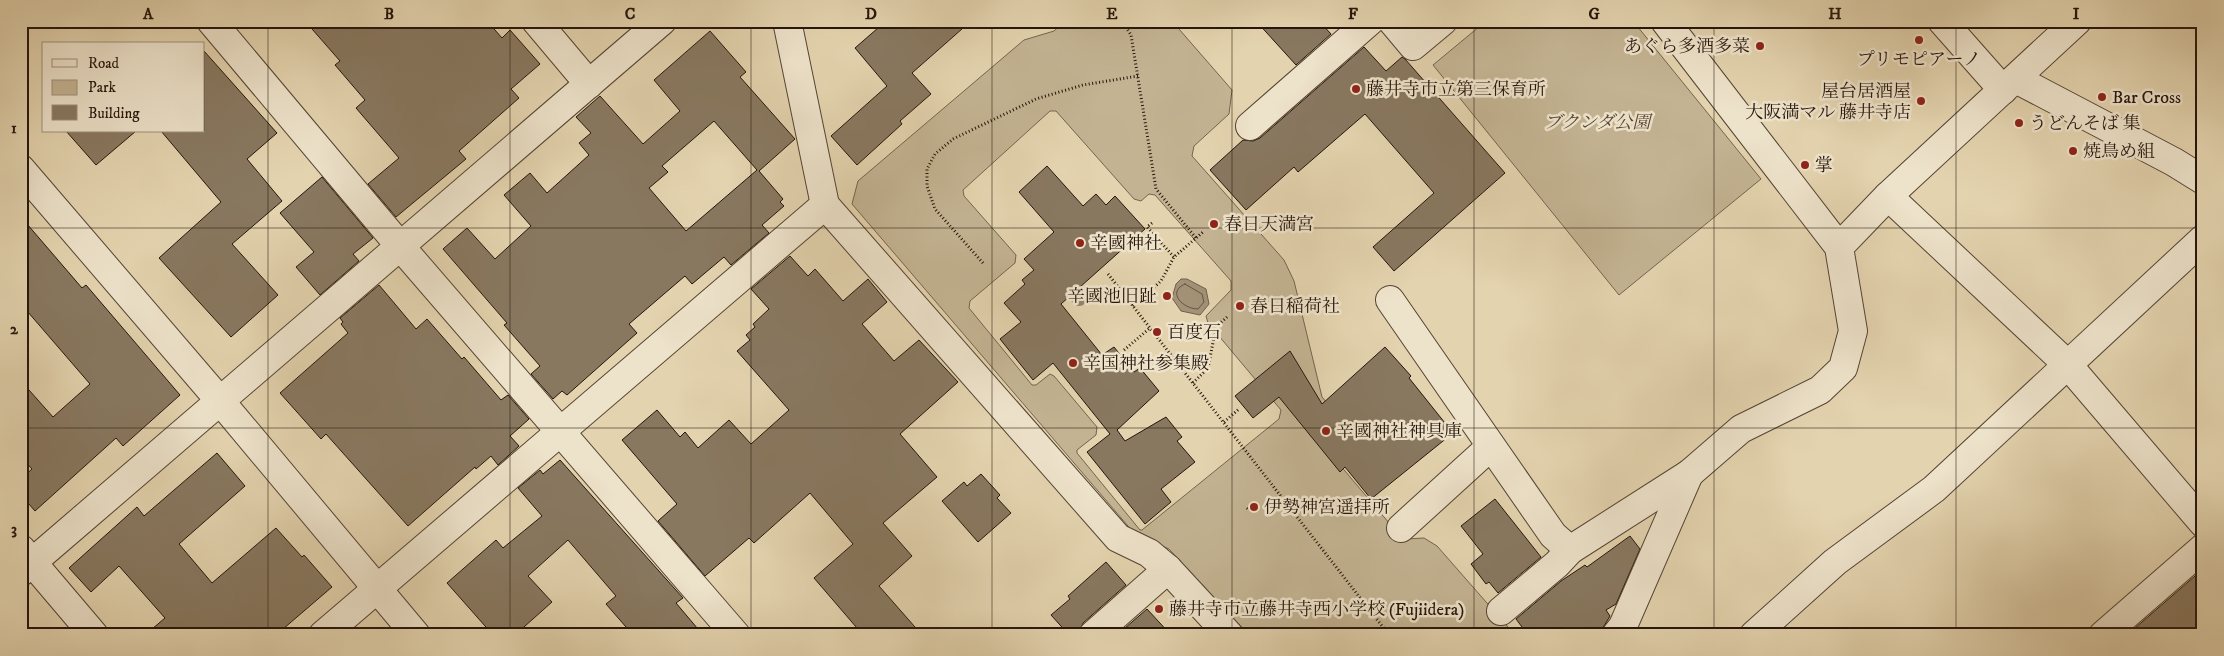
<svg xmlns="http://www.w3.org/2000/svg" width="2224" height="656" viewBox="0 0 2224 656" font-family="'IM FELL DW Pica','Noto Serif JP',serif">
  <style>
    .green { fill: #c3b392; stroke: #74644e; fill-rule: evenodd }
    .water { fill: #a39277; stroke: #71604c }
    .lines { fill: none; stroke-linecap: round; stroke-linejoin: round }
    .shore { stroke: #645441; stroke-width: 1 }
    .building { fill: #887860; stroke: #26150b; fill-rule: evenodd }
    .street-casing { stroke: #554434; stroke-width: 30 }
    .path { stroke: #26150b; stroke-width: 3; stroke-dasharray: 1 2.5; stroke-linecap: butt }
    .street { stroke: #ede2ca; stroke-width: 28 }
    .tree { fill: #95846b }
    .grid { fill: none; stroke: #26150b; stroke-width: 1; stroke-opacity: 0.55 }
    .poi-dot { fill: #8f2418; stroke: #ede2ca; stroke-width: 2 }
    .labels { text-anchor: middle; stroke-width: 5; stroke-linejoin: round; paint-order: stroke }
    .poi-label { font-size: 18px; fill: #26150b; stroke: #ede2ca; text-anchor: start }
    .park-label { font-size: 18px; font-style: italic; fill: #554434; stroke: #ede2ca }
    .neatline { fill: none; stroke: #26150b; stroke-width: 2 }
    .grid-label { font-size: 16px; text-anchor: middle; font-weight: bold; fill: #26150b }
  </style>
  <rect width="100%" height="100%" fill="#e3d3ae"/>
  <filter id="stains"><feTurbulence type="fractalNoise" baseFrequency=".004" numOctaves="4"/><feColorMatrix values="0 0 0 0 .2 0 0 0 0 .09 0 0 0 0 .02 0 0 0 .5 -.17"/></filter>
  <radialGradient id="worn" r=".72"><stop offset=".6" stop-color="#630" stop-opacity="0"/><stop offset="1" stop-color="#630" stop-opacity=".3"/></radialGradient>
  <g class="green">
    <path d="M1065,21H1172L1232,90L1229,114L1194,146L1192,156L1284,260L1294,281L1322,397L1354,434L1339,464L1401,537L1406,539L1424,538L1437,546L1515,635H1249L1169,549L1134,533L852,204L858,181L1024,40L1054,31ZM1050,111H1056L1134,199L1141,201L1149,194L1155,195L1231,281V290L1206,316L1208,323L1281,410L1279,419L1142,530H1140L1077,453V450L1096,435L1097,427L1054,376L1050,374L1036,385H1032L969,308L970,301L1015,263L1016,255L964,196L963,190Z"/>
    <polygon points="1486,21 1633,21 1761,179 1619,295 1433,65"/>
  </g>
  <polygon class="water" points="1181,279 1187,279 1206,289 1209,304 1200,315 1181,311 1172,298 1176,284"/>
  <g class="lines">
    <path class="shore" d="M1185,284L1202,294L1204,302L1198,309C1183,309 1166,292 1185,284Z"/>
  </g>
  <g class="building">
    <polygon points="305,21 487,21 502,38 510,30 540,64 511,89 519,98 459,151 466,159 396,217 368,184 399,158 356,108 365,100 335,65 340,61"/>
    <polygon points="886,21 971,21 912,73 931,94 900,121 902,124 857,165 831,136 887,86 855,48"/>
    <polygon points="1256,21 1319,21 1331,34 1296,65"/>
    <path d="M710,31L746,72L740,77L795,139L759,171L783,199L780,202L784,206L762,225L769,233L731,265L724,257L692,284L685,276L629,324L637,333L567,395L562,391L553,399L531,374L540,366L504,325L507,323L443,249L467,228L495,259L531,226L504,195L530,173L547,193L589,155L579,143L591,133L576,117L600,96L643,144L680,111L654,80ZM714,121L757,170L686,231L649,188L668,172L662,166Z"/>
    <polygon points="1364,47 1386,71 1402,57 1405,59 1505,173 1394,271 1373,247 1434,193 1365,114 1298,172 1294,167 1246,210 1210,170 1243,140 1253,141 1260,138"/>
    <polygon points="204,51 277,133 247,159 282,201 232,244 278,295 231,337 159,258 221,202 161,131 204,131"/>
    <polygon points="66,131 136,131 96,165"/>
    <polygon points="1047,166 1083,206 1096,194 1106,205 1115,196 1145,229 1061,304 1102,355 1114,347 1134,372 1140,368 1159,391 1117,430 1125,441 1166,417 1182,437 1177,441 1195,462 1161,489 1171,502 1145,524 1087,452 1110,434 1053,363 1033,380 1000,339 1021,322 1004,303 1025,284 1022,280 1034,270 1024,259 1054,232 1019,192"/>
    <polygon points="322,177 373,238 353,254 359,261 320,295 296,267 314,252 280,213"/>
    <polygon points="21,217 82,288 86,285 180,395 123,446 116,438 35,511 21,495 21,479 32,469 21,457 21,381 53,417 90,384 21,304"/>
    <polygon points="790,256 808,276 815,269 843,301 868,279 887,302 862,324 894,361 919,340 958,382 900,434 937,477 883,523 912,556 879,586 922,635 863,635 814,578 853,544 810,493 754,543 749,538 705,576 658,521 677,504 622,440 657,410 680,437 685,432 698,448 729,420 751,444 789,410 737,351 750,340 746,335 755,327 753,324 769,309 751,289"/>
    <polygon points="379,285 416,329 427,319 462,359 464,357 501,400 508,395 529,419 510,436 519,446 498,465 491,456 476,469 475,467 408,526 326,434 321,439 280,393 348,333 341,324 343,322 340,318"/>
    <polygon points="1385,347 1411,376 1409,378 1453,433 1371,499 1345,467 1340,472 1279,397 1253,418 1235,396 1290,351 1322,404"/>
    <polygon points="217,453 245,486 179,544 212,583 276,528 302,557 304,555 332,587 276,635 145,635 165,618 119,566 91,592 69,568 137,507 144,516"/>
    <polygon points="560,460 683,598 676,603 703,635 633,635 606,604 616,596 568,540 528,576 552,602 515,635 493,635 447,583 496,540 503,548 542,516 518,488 540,470 543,474"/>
    <polygon points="981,474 1000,495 997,498 1011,513 978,542 942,501 964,482 967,486"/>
    <polygon points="1495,499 1541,557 1498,593 1489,582 1486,584 1471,564 1483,554 1461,526"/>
    <polygon points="1630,536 1640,549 1616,604 1606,610 1610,616 1601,631 1596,635 1528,635 1516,619 1561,581 1585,565 1587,567"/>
    <polygon points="1106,562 1126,585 1083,623 1078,635 1069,635 1051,615 1070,599 1068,596"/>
    <polygon points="2203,569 2203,635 2127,635"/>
    <polygon points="1147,609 1171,635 1117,635"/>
  </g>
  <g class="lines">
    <defs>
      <g id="street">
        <polyline points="211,21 400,246 736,635"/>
        <polyline points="536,21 589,84"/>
        <polyline points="787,21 825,205 1118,538 1149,553 1168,569 1229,635"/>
        <polyline points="1392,21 1413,46 1443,21"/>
        <polyline points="1942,21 2003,90"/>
        <polyline points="2016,79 2174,162 2203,180"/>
        <polyline points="1250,126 1370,21"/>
        <polyline points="21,169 221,402 416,635"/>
        <polyline points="1888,196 2068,365 2203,523"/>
        <polyline points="1839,247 1888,196 2077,21"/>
        <polyline points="1390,300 1553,535 1570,550"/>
        <polyline points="1401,528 1490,447"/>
        <polyline points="21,549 94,635"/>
        <polyline points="21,572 662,21"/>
        <polyline points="1501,611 1557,564 1570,550 1689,474 1741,429 1820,390 1843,368 1853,331 1839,247 1665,21"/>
        <polyline points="323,635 825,205"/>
        <polyline points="1093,635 1168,569"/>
        <polyline points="1616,635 1623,626 1689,474"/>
        <polyline points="1754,635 1835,562 1934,489 2203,239"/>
        <polyline points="2103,635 2203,548"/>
      </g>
    </defs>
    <use href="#street" class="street-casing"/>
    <g class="path">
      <polyline points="1122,21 1131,35 1156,189 1196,238"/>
      <polyline points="1152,223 1147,227 1174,257"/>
      <polyline points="983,263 935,209 927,186 927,169 935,154 953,139 1036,99 1083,85 1138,76"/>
      <polyline points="1108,274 1389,635"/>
      <polyline points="1133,306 1161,281 1174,257 1203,232"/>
      <polyline points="1124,350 1150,328"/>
      <polyline points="1193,383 1208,368 1216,327 1227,317"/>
      <polyline points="1224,422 1239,409"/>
      <polyline points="1247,508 1249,510"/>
    </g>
    <use href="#street" class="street"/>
  </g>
  <circle class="tree" cx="1079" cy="298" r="8"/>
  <path class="grid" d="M268,21V635M510,21V635M751,21V635M992,21V635M1232,21V635M1474,21V635M1714,21V635M1956,21V635M21,228H2203M21,428H2203"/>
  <g class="poi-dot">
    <circle cx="1919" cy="40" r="5"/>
    <circle cx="1760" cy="46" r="5"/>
    <circle cx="1356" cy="89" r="5"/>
    <circle cx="2102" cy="97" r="5"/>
    <circle cx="1921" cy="101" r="5"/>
    <circle cx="2019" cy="123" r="5"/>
    <circle cx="2073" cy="151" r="5"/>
    <circle cx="1805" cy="165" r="5"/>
    <circle cx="1214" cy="224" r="5"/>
    <circle cx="1080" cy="243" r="5"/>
    <circle cx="1167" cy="296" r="5"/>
    <circle cx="1240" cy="306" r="5"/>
    <circle cx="1157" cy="332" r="5"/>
    <circle cx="1073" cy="363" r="5"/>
    <circle cx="1326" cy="431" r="5"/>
    <circle cx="1254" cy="507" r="5"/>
    <circle cx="1159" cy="609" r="5"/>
  </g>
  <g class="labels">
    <g class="poi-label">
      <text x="1750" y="52" text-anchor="end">あぐら多酒多菜</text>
      <text x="1919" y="65" text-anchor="middle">プリモピアーノ</text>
      <text x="1366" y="95">藤井寺市立第三保育所</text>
      <text x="1911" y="97" text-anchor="end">屋台居酒屋<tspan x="1911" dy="21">大阪満マル 藤井寺店</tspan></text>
      <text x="2112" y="103">Bar Cross</text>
      <text x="2029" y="129">うどんそば 集</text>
      <text x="2083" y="157">焼鳥め組</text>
      <text x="1815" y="171">掌</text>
      <text x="1224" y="230">春日天満宮</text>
      <text x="1090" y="249">辛國神社</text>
      <text x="1157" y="302" text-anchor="end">辛國池旧趾</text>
      <text x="1250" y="312">春日稲荷社</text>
      <text x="1167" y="338">百度石</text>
      <text x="1083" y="369">辛国神社参集殿</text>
      <text x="1336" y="437">辛國神社神具庫</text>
      <text x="1264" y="513">伊勢神宮遥拝所</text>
      <text x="1169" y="615">藤井寺市立藤井寺西小学校 (Fujiidera)</text>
    </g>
    <g class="park-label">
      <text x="1597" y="128">ブクンダ公園</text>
    </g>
  </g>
  <rect width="2224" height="656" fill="none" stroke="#e3d3ae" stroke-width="55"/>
  <rect x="42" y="42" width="162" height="90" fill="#ede2ca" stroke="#9d907e"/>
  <rect x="52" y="59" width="25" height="8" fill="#ede2ca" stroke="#9d907e"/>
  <text x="88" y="68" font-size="15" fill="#26150b">Road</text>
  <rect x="52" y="80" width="25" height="15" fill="#c3b392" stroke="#9d907e"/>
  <text x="88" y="92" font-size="15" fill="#26150b">Park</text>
  <rect x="52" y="105" width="25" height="15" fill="#887860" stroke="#9d907e"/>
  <text x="88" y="118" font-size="15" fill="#26150b">Building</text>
  <rect x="28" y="28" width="2168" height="600" class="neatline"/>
  <g class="grid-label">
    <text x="148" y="19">A</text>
    <text x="389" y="19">B</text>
    <text x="630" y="19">C</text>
    <text x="871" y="19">D</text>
    <text x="1112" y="19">E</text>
    <text x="1353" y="19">F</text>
    <text x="1594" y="19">G</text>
    <text x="1835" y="19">H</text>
    <text x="2076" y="19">I</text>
    <text x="14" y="133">1</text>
    <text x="14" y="334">2</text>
    <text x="14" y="534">3</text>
  </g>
  <rect width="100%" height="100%" filter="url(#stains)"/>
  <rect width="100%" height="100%" fill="url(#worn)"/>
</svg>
